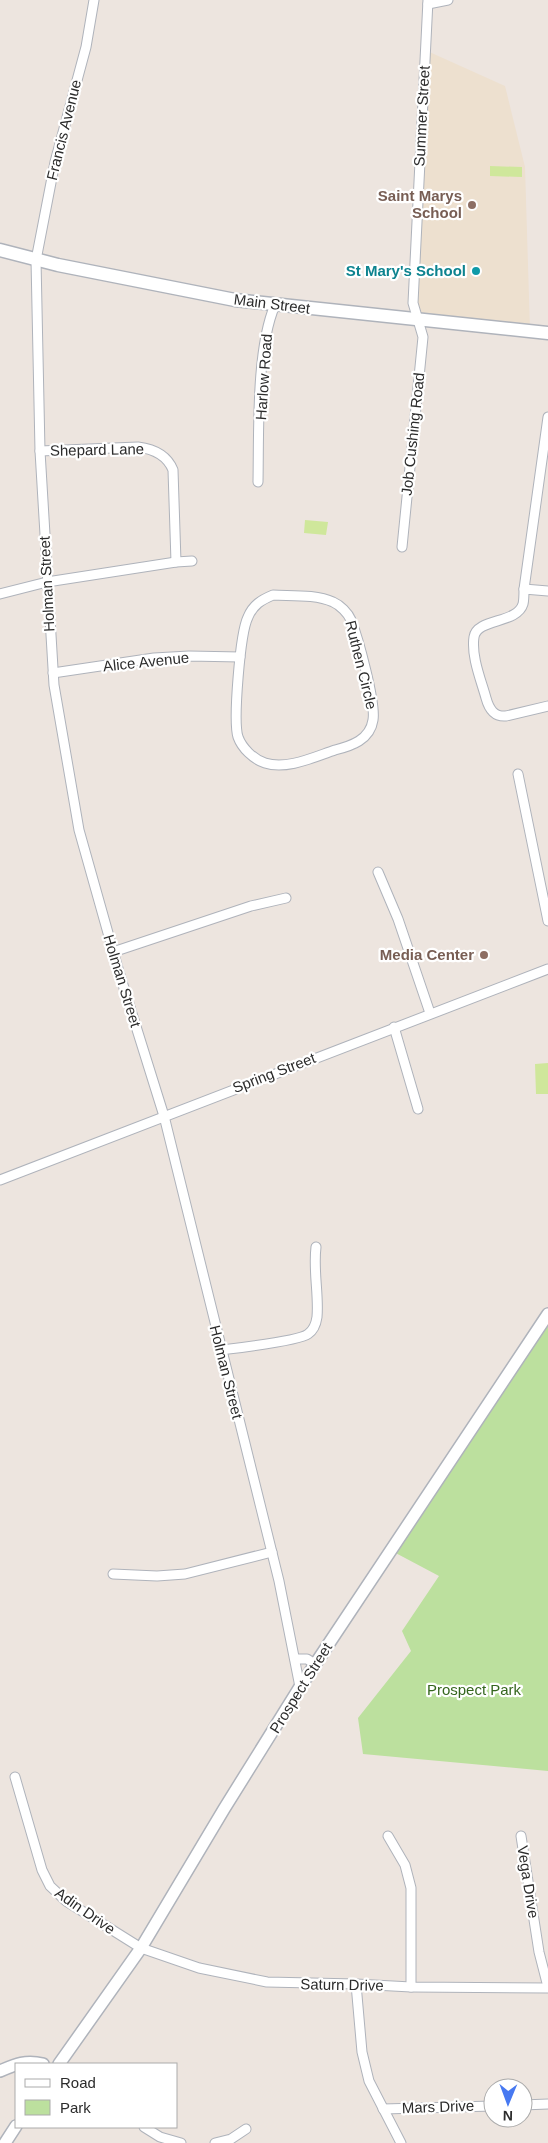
<svg xmlns="http://www.w3.org/2000/svg" width="548" height="2143" viewBox="0 0 548 2143" font-family="Arial,sans-serif">
  <style>
    .education { fill: #ede0cf }
    .green { fill: #bce09e }
    .pitch { fill: #cfe79b }
    .lines { fill: none; stroke-linecap: round; stroke-linejoin: round }
    .minor-casing { stroke: #afb3bb; stroke-width: 11 }
    .tertiary-casing { stroke: #afb3bb; stroke-width: 14 }
    .secondary-casing { stroke: #afb3bb; stroke-width: 15 }
    .minor { stroke: #fff; stroke-width: 9 }
    .tertiary { stroke: #fff; stroke-width: 11 }
    .secondary { stroke: #fff; stroke-width: 12 }
    .education-dot { fill: #8d6e63; stroke: #fff; stroke-width: 2 }
    .culture-dot { fill: #0f9aa8; stroke: #fff; stroke-width: 2 }
    .labels { text-anchor: middle; stroke-width: 4.5; stroke-linejoin: round; paint-order: stroke }
    .street-label { font-size: 15px; fill: #2c2c2c; stroke: #fff }
    .education-label { font-size: 15px; font-weight: bold; fill: #785e54; stroke: #fff; text-anchor: end }
    .culture-label { font-size: 15px; font-weight: bold; fill: #0d838f; stroke: #fff; text-anchor: end }
    .park-label { font-size: 15px; fill: #35661e; stroke: #fff }
  </style>
  <rect width="100%" height="100%" fill="#ede5df"/>
  <polygon class="education" points="425,50 505,86 525,167 530,331 420,321 413,303"/>
  <polygon class="green" points="548,1314 548,1771 363,1754 358,1718 411,1651 402,1631 439,1576 390,1550"/>
  <g class="pitch">
    <polygon points="490,166 522,167 522,177 490,176"/>
    <polygon points="305,520 328,522 326,535 304,533"/>
    <polygon points="548,1063 548,1094 536,1094 535,1064"/>
  </g>
  <g class="lines">
    <defs>
      <g id="minor">
        <polyline points="94,0 86,47 55,162 36,260 40,451 54,685 79,830 119,972 164,1116 279,1581 300,1687"/>
        <polyline points="428,4 448,0"/>
        <path d="M40,451L138,447C154,449 167,455 173,470L176,562"/>
        <path d="M258,482C259,432 256,349 275,305"/>
        <polyline points="402,547 423,337 413,303 428,0"/>
        <polyline points="524,589 548,417"/>
        <path d="M548,591L524,589C524,594 524,600 523,604C517,624 477,618 474,637C471,656 481,680 486,698C489,709 494,717 506,716L548,706"/>
        <polyline points="0,594 47,582 176,562 192,561"/>
        <path d="M273,595C291,596 316,594 333,602C340,605 348,613 351,620C358,638 376,702 373,720C370,740 351,746 335,750C314,757 287,770 265,763C253,759 242,748 238,737C233,721 240,633 248,617C253,605 261,600 273,595Z"/>
        <polyline points="53,673 154,658 189,656 240,657"/>
        <polyline points="518,774 548,921"/>
        <polyline points="378,872 398,919 430,1013"/>
        <polyline points="113,952 251,906 286,898"/>
        <polyline points="394,1027 418,1109"/>
        <polyline points="0,1180 548,969"/>
        <path d="M221,1350C237,1348 299,1341 308,1334C314,1330 316,1324 317,1317C319,1294 313,1271 316,1247"/>
        <polyline points="113,1574 157,1576 185,1574 272,1552"/>
        <polyline points="295,1659 307,1659 315,1664"/>
        <polyline points="15,1777 42,1870 50,1886 66,1901 141,1948 199,1968 267,1982 356,1984 411,1987 548,1988"/>
        <polyline points="388,1836 405,1865 411,1888 411,1987"/>
        <polyline points="521,1836 539,1952 548,1987"/>
        <polyline points="356,1984 362,2052 369,2081 401,2143"/>
        <polyline points="523,2105 548,2104"/>
        <polyline points="383,2109 493,2106"/>
        <polyline points="144,2127 160,2137 181,2143"/>
        <polyline points="215,2143 231,2139 246,2129"/>
      </g>
      <g id="tertiary">
        <polyline points="59,2064 141,1948 224,1809 300,1687 548,1314"/>
        <path d="M0,2071C16,2064 26,2060 43,2064"/>
        <polyline points="5,2143 16,2126"/>
      </g>
      <polyline id="secondary" points="0,250 58,265 235,300 548,333"/>
    </defs>
    <use href="#minor" class="minor-casing"/>
    <use href="#tertiary" class="tertiary-casing"/>
    <use href="#secondary" class="secondary-casing"/>
    <use href="#minor" class="minor"/>
    <use href="#tertiary" class="tertiary"/>
    <use href="#secondary" class="secondary"/>
  </g>
  <g class="education-dot">
    <circle cx="472" cy="205" r="5"/>
    <circle cx="484" cy="955" r="5"/>
  </g>
  <circle class="culture-dot" cx="476" cy="271" r="5"/>
  <g class="labels">
    <g class="street-label">
      <text transform="translate(422 116) rotate(-87)" y="5">Summer Street</text>
      <text transform="translate(64 130) rotate(-76)" y="5">Francis Avenue</text>
      <text transform="translate(272 304) rotate(7)" y="5">Main Street</text>
      <text transform="translate(264 377) rotate(-86)" y="5">Harlow Road</text>
      <text transform="translate(413 434) rotate(-84)" y="5">Job Cushing Road</text>
      <text transform="translate(97 450) rotate(-1)" y="5">Shepard Lane</text>
      <text transform="translate(47 584) rotate(-93)" y="5">Holman Street</text>
      <text transform="translate(146 662) rotate(-6)" y="5">Alice Avenue</text>
      <text transform="translate(361 665) rotate(76)" y="5">Ruthen Circle</text>
      <text transform="translate(122 981) rotate(73)" y="5">Holman Street</text>
      <text transform="translate(274 1073) rotate(-21)" y="5">Spring Street</text>
      <text transform="translate(226 1372) rotate(76)" y="5">Holman Street</text>
      <text transform="translate(301 1688) rotate(-58)" y="5">Prospect Street</text>
      <text transform="translate(528 1882) rotate(81)" y="5">Vega Drive</text>
      <text transform="translate(85 1911) rotate(35)" y="5">Adin Drive</text>
      <text transform="translate(342 1985) rotate(1)" y="5">Saturn Drive</text>
      <text transform="translate(438 2107) rotate(-2)" y="5">Mars Drive</text>
    </g>
    <g class="education-label">
      <text x="462" y="201">Saint Marys<tspan x="462" dy="17">School</tspan></text>
      <text x="474" y="960">Media Center</text>
    </g>
    <g class="culture-label">
      <text x="466" y="276">St Mary's School</text>
    </g>
    <g class="park-label">
      <text x="474" y="1695">Prospect Park</text>
    </g>
  </g>
  <rect x="15" y="2063" width="162" height="65" fill="#ffffff" stroke="#ababab"/>
  <rect x="25" y="2079" width="25" height="8" fill="#ffffff" stroke="#ababab"/>
  <text x="60" y="2088" font-size="15" fill="#2c2c2c">Road</text>
  <rect x="25" y="2100" width="25" height="15" fill="#bce09e" stroke="#ababab"/>
  <text x="60" y="2113" font-size="15" fill="#2c2c2c">Park</text>
  <g transform="translate(508 2103) rotate(181)"><circle r="24" fill="#ffffff" stroke="#ababab"/>
  <path d="M0-4L9 19L0 12L-9 19Z" fill="#4779f1"/>
  <text y="-8" font-size="14" font-weight="bold" text-anchor="middle" fill="#2c2c2c">N</text>
  </g>
</svg>
